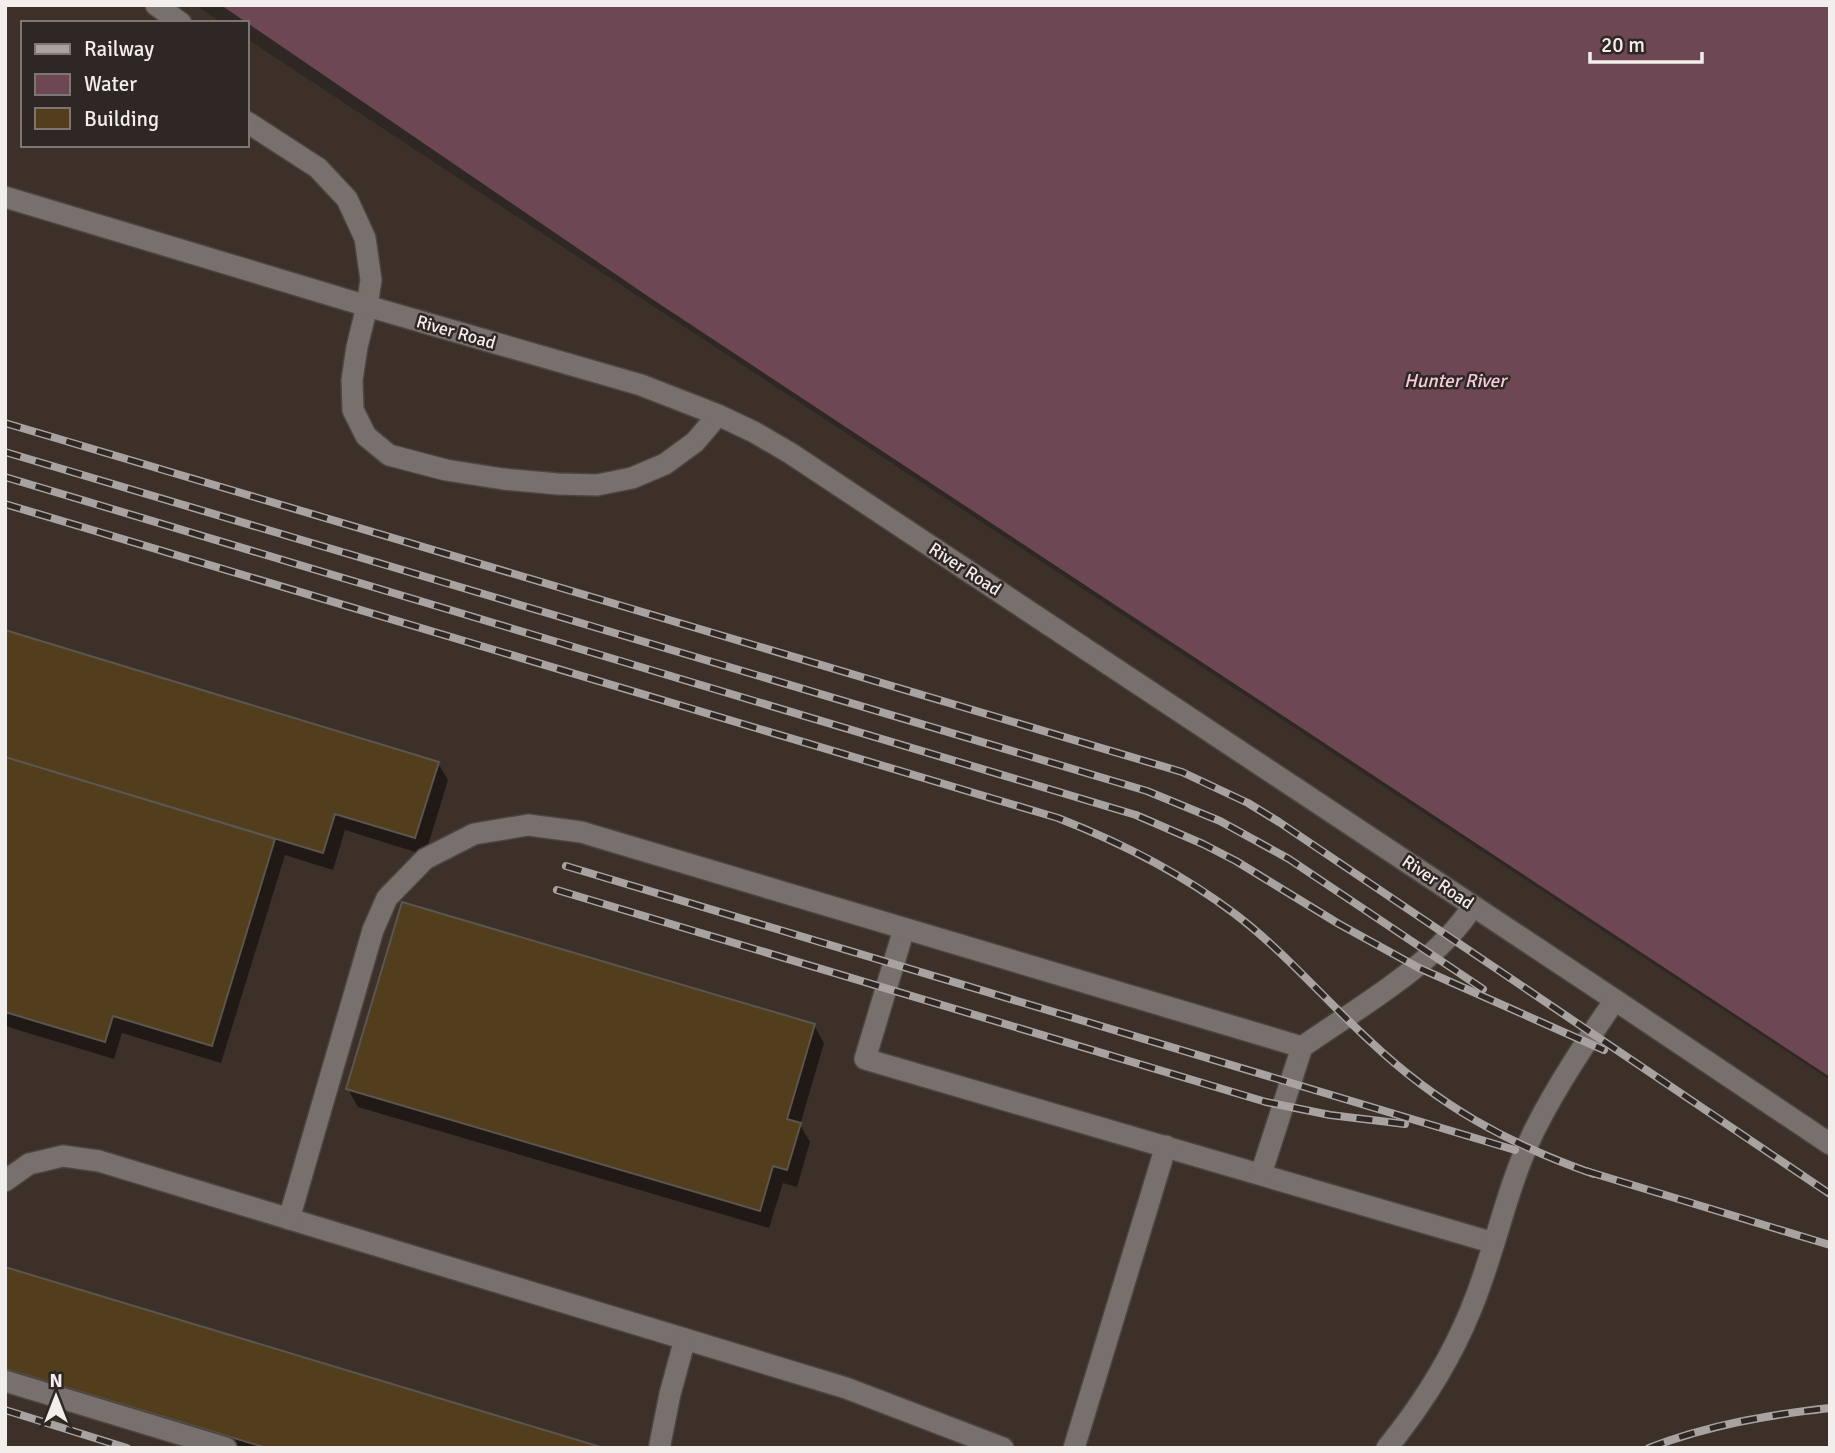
<svg xmlns="http://www.w3.org/2000/svg" width="1835" height="1453" viewBox="0 0 1835 1453" font-family="Signika,sans-serif">
  <style>
    .built { fill: #3c3029 }
    .water { fill: #6e4755 }
    .shadow { fill: #0007 }
    .building { fill: #523d1c; stroke: #5a5650; stroke-width: 2 }
    .lines { fill: none; stroke-linecap: round; stroke-linejoin: round }
    .service-casing { stroke: #4b4543; stroke-width: 24 }
    .service { stroke: #77706c; stroke-width: 21 }
    .rail-casing { stroke: #a8a3a0; stroke-width: 8 }
    .rail { stroke: #2e2724; stroke-width: 5; stroke-dasharray: 16; stroke-linecap: butt }
    .labels { text-anchor: middle; stroke-width: 5; stroke-linejoin: round; paint-order: stroke }
    .street-label { font-size: 18px; fill: #f2eeec; stroke: #2e2724 }
    .water-label { font-size: 19px; font-style: italic; fill: #f6cbd9; stroke: #2e2724 }
  </style>
  <rect width="100%" height="100%" fill="#2e2724"/>
  <polygon class="built" points="5,5 196,5 222,23 23,23 23,145 247,145 247,39 1830,1080 1830,1448 5,1448"/>
  <polygon class="water" points="221,5 1830,5 1830,1077 649,297"/>
  <g class="shadow">
    <polygon points="5,632 438,763 448,780 425,855 345,830 333,870 285,855 221,1063 122,1033 114,1059 5,1026"/>
    <polygon points="814,1025 824,1043 800,1125 810,1142 797,1187 783,1183 769,1228 358,1107 348,1089"/>
    <polygon points="5,1269 598,1448 222,1448 5,1382"/>
  </g>
  <g class="building">
    <polygon points="5,630 439,762 415,838 335,814 323,853 5,757"/>
    <polygon points="5,757 275,839 212,1046 113,1016 105,1042 5,1012"/>
    <polygon points="402,902 815,1024 787,1119 801,1123 787,1170 773,1166 760,1211 346,1089"/>
    <polygon points="5,1267 604,1448 267,1448 5,1369"/>
  </g>
  <g class="lines">
    <defs>
      <g id="service">
        <polyline points="156,5 181,23"/>
        <polyline points="247,122 318,168 347,199 365,238 371,280 367,306 357,347 352,380 353,410 366,436 389,455 446,470 503,479 558,484 597,485 632,478 665,464 695,442 718,415"/>
        <polyline points="5,197 367,306 641,385 718,415 754,432 790,453 1615,1000 1830,1144"/>
        <polyline points="904,929 865,1059 1494,1243"/>
        <polyline points="1261,1174 1302,1047"/>
        <polyline points="5,1181 29,1164 63,1156 99,1161 846,1388 1003,1448"/>
        <path d="M289,1219L373,930L387,898L425,859L474,834L528,825L581,832L1302,1047C1359,1007 1435,965 1473,906"/>
        <polyline points="5,1381 226,1448"/>
        <polyline points="660,1448 660,1444 670,1394 685,1339"/>
        <polyline points="1074,1448 1166,1146"/>
        <path d="M1387,1448C1398,1434 1409,1420 1419,1405C1446,1366 1468,1322 1483,1277C1500,1228 1511,1178 1534,1131C1557,1085 1586,1042 1615,1000"/>
      </g>
    </defs>
    <use href="#service" class="service-casing"/>
    <use href="#service" class="service"/>
    <defs>
      <g id="rail">
        <polyline points="5,423 1182,772 1248,803 1279,822 1830,1194"/>
        <polyline points="5,452 1147,791 1220,821 1289,859 1483,989"/>
        <polyline points="5,477 1136,815 1203,844 1236,861 1339,924 1419,968 1604,1050"/>
        <path d="M5,504L1058,818C1122,843 1181,873 1235,914C1285,952 1325,1000 1371,1042C1438,1105 1508,1144 1594,1174"/>
        <polyline points="566,866 1515,1150"/>
        <polyline points="557,890 1266,1102 1330,1115 1405,1124"/>
        <polyline points="1586,1171 1830,1245"/>
        <polyline points="5,1410 127,1448"/>
        <path d="M1649,1448C1708,1425 1768,1415 1830,1408"/>
      </g>
    </defs>
    <use href="#rail" class="rail-casing"/>
    <use href="#rail" class="rail"/>
  </g>
  <g class="labels">
    <g class="street-label">
      <text transform="translate(456 332) rotate(16)" y="6">River Road</text>
      <text transform="translate(965 569) rotate(33)" y="6">River Road</text>
      <text transform="translate(1438 882) rotate(34)" y="6">River Road</text>
    </g>
    <g class="water-label">
      <text x="1455" y="387">Hunter River</text>
    </g>
  </g>
  <rect width="1835" height="1453" fill="none" stroke="#f2eeec" stroke-width="14"/>
  <rect x="21" y="21" width="228" height="126" fill="#2e2724" stroke="#7c7774" stroke-width="2"/>
  <rect x="35" y="44" width="35" height="10" fill="#a8a3a0" stroke="#7c7774" stroke-width="2"/>
  <text x="84" y="56" font-size="21" fill="#f2eeec">Railway</text>
  <rect x="35" y="74" width="35" height="21" fill="#6e4755" stroke="#7c7774" stroke-width="2"/>
  <text x="84" y="91" font-size="21" fill="#f2eeec">Water</text>
  <rect x="35" y="108" width="35" height="21" fill="#523d1c" stroke="#7c7774" stroke-width="2"/>
  <text x="84" y="126" font-size="21" fill="#f2eeec">Building</text>
  <g transform="translate(56 1397)" stroke="#2e2724" stroke-width="5" paint-order="stroke">
  <path d="M0-5L12 26L0 18L-12 26Z" fill="#f2eeec"/>
  <text y="-10" font-size="19" font-weight="bold" text-anchor="middle" fill="#f2eeec">N</text>
  </g>
  <path d="M1590 52v10h112v-10" fill="none" stroke="#f2eeec" stroke-width="3.5"/>
  <text x="1601" y="52" font-size="21" fill="#f2eeec" stroke="#2e2724" stroke-width="5" paint-order="stroke">20 m</text>
</svg>
